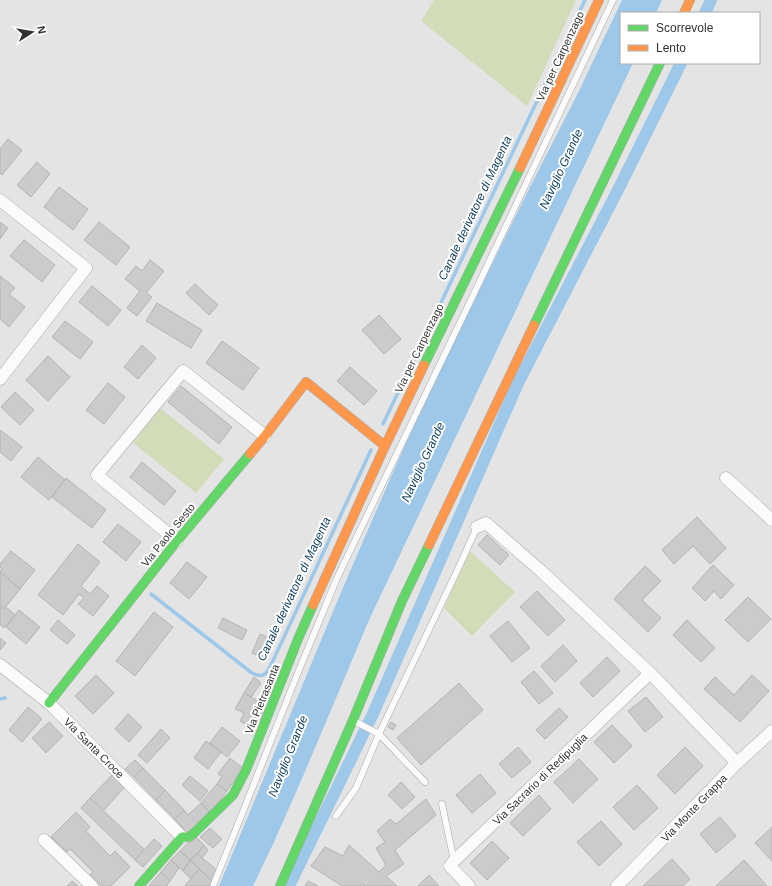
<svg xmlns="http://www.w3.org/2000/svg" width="772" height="886" viewBox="0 0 772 886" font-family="Helvetica,sans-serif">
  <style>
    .green { fill: #d2dcb8 }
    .water { fill: #9dc8e9 }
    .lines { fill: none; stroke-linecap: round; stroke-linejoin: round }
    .stream { stroke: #9dc8e9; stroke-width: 3.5 }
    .canal { stroke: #9dc8e9; stroke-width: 12 }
    .building { fill: #cbcbcc; stroke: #b4b4b5 }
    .lane-casing { stroke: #a9a9aa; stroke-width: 7 }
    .street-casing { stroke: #a9a9aa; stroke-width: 13 }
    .fast-casing { stroke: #a9a9aa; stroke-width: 10 }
    .slow-casing { stroke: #a9a9aa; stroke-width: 10 }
    .lane { stroke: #fbfbfb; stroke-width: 6 }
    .street { stroke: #fbfbfb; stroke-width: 12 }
    .fast { stroke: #63d668; stroke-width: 9 }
    .slow { stroke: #ff974d; stroke-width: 9 }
    .labels { text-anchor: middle; stroke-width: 4; stroke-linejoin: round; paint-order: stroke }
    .street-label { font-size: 11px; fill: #323233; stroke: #fff }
    .water-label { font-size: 12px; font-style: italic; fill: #10405f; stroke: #fff }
  </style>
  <rect width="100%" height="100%" fill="#e4e4e5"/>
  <g class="green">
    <polygon points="434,0 576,0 527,106 421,21"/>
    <polygon points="160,408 224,459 196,493 133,443"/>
    <polygon points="470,551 515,592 472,636 444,608"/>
  </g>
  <polygon class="water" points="622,0 662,0 656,13 621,13 621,63 633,63 369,620 304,774 274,842 253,886 219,886 342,590 390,479 426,398 529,189 579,91"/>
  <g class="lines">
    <g class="stream">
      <polyline points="383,424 490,200 585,0"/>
      <path d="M151,594L252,673C263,678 266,675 271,665L371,450"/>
      <polyline points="0,699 5,698"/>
    </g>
    <g class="canal">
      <polyline points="705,13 711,0"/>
      <polyline points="289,886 372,716 518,383 620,186 681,63"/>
    </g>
  </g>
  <g class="building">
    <polygon points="8,139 22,150 2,175 0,173 0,149"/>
    <polygon points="37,162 50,174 31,197 17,185"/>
    <polygon points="59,187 88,209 73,230 44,207"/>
    <polygon points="0,222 8,228 0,239"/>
    <polygon points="99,222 130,247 116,265 84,240"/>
    <polygon points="24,240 55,265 42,282 10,256"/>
    <polygon points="150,260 164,271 146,293 152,297 137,316 127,308 140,291 125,279 136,266 142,271"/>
    <polygon points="0,276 15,288 9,294 25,307 9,327 0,319"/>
    <polygon points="195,284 218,305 209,315 186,293"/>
    <polygon points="92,286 121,310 108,326 79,302"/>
    <polygon points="157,303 202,330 191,348 146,321"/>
    <polygon points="379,315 401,339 384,354 362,330"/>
    <polygon points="65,321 93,342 80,359 52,337"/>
    <polygon points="222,341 259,368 243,390 206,363"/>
    <polygon points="142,345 156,358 138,379 124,367"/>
    <polygon points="48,356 70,377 48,401 26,380"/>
    <polygon points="350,367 377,391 364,405 337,381"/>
    <polygon points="108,383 125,397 104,424 86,410"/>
    <polygon points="181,386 232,427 219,444 168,402"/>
    <polygon points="15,392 34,410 20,425 1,407"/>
    <polygon points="0,430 22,447 11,461 0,452"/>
    <polygon points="38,457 65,480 49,500 21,477"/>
    <polygon points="142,462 176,491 164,505 130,477"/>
    <polygon points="66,478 106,510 92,528 52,497"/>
    <polygon points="697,517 726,548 710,564 693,546 674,564 662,550"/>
    <polygon points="118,524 141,542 126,561 103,542"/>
    <polygon points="487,535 509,555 500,565 478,545"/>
    <polygon points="78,544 100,562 81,586 90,594 97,586 109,596 93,616 78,604 84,598 79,594 63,615 38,595"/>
    <polygon points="11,551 35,570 20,589 0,572 2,569 0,567 0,564"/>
    <polygon points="187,562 207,577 189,599 170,583"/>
    <polygon points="713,565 734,585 721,599 714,591 705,601 692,588"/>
    <polygon points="645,566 661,581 642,600 661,618 648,632 614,599"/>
    <polygon points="0,572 20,589 4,609 0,605"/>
    <polygon points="537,591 565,620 548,636 520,607"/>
    <polygon points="748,597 771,619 748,642 725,620"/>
    <polygon points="0,605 4,609 5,606 15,615 4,628 0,624"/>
    <polygon points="19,610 40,627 26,644 6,627"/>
    <polygon points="154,612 173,627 135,676 116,661"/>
    <polygon points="223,618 247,630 242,640 218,628"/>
    <polygon points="58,620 75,635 67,644 50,630"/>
    <polygon points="687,620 715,648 701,662 673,635"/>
    <polygon points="508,621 530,648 512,662 490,636"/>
    <polygon points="260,634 272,639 264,658 252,653"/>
    <polygon points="0,638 6,643 0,650"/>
    <polygon points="563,645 577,661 555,682 541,666"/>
    <polygon points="607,657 620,671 593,697 580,683"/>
    <polygon points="534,671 553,693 539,704 521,682"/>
    <polygon points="96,675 114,693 93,714 75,696"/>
    <polygon points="752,675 769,691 740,722 704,689 715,677 734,695"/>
    <polygon points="254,677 261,683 251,697 244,693"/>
    <polygon points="459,683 483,710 421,765 397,738"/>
    <polygon points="244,693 268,707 258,723 254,721 251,728 240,721 244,713 235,709"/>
    <polygon points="646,697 663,717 645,732 628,711"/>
    <polygon points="28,707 42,719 22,742 9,730"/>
    <polygon points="559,708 568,717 545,739 536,730"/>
    <polygon points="128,714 142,727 129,742 115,729"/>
    <polygon points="49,722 63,736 46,753 32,738"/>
    <polygon points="391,722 396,725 393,730 388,727"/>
    <polygon points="612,725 632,746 614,763 594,742"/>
    <polygon points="222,727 240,741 227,757 210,743"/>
    <polygon points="161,729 170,738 147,763 138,755"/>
    <polygon points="206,741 221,752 208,769 194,758"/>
    <polygon points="518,747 531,762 512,778 499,764"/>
    <polygon points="685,747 703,766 675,794 657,775"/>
    <polygon points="230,758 243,768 227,791 217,784 222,776 218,774"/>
    <polygon points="579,759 598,779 573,803 554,782"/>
    <polygon points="135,760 143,768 134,777 125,769"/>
    <polygon points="143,768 165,790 156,800 134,777"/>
    <polygon points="480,774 496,793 472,813 456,795"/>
    <polygon points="112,775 125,787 103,811 90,798"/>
    <polygon points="190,776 208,791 200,801 182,785"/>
    <polygon points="401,782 415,797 402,809 388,795"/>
    <polygon points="217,784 227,791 210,813 201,803"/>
    <polygon points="637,785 658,808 634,830 613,807"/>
    <polygon points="165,790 184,810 175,819 156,800"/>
    <polygon points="539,795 551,809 523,836 510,823"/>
    <polygon points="90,798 145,850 135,860 81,808"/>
    <polygon points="426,799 436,815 395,850 404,864 386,876 397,886 364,886 362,884 361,886 342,886 311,866 325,847 343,856 349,845 379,872 386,865 376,848 385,842 377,831 390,819 396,824"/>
    <polygon points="201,803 210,813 188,834 175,819 184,810 188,815"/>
    <polygon points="76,812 90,827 86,831 110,856 115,851 130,867 111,886 101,886 90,875 93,872 70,849 67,852 51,837"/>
    <polygon points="720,817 736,836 716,853 700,834"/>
    <polygon points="601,821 622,844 599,866 577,842"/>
    <polygon points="772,827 772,861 755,843"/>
    <polygon points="210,828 222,839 213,848 200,837"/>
    <polygon points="195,836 204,845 197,854 190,860 180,851"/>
    <polygon points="154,839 162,846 143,867 135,860"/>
    <polygon points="492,841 509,858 487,880 470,863"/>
    <polygon points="204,845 208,850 202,858 197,854"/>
    <polygon points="180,851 190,860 183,871 171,860"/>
    <polygon points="197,854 217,870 212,881 190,860"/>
    <polygon points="672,859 690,879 683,886 643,886"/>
    <polygon points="171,860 179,868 170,881 161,872"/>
    <polygon points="190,860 199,869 191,879 183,871"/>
    <polygon points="744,860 767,886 716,886"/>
    <polygon points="199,869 212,881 209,886 185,886"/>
    <polygon points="161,872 170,881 167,885 167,886 149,886"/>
    <polygon points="429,875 439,886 418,886"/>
    <polygon points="72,881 78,886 67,886"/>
    <polygon points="308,881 318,886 305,886"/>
  </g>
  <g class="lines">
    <defs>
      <g id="lane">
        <polyline points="354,721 379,734 425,782"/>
        <polyline points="442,804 454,861"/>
        <polyline points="336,816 356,788 379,734 458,569 477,527"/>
        <polyline points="213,886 244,809 299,670 337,578 470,302 613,0"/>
      </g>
      <g id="street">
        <polyline points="0,200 86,268 0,379"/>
        <polyline points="726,478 772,520"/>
        <polyline points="477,527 486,523 541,571 650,673 737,763"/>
        <polyline points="177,541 97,475 183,371 265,436"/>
        <polyline points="0,665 49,703 182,837"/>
        <polyline points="44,840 92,886"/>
        <polyline points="469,886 450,866 454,861 650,673"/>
        <polyline points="617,886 737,763 772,731"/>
      </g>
      <g id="fast">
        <polyline points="534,325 660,63"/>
        <polyline points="424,365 520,168"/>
        <polyline points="49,703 177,541 250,454"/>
        <polyline points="139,886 182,837 189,837 194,833 233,795 246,770 298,639 313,605"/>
        <polyline points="280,886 353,720 402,601 429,545"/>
      </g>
      <g id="slow">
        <polyline points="684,13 690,0"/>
        <polyline points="520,168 599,0"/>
        <polyline points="250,454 265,436 306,382 385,446"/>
        <polyline points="429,545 534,325"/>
        <polyline points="313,605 385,446 424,365"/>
      </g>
    </defs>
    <use href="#lane" class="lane-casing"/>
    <use href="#street" class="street-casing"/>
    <use href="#fast" class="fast-casing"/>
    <use href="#slow" class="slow-casing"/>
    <use href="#lane" class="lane"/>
    <use href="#street" class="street"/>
    <use href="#fast" class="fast"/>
    <use href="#slow" class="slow"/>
  </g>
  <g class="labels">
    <g class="street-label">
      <text transform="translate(560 56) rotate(-65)" y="4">Via per Carpenzago</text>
      <text transform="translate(419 348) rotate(-64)" y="4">Via per Carpenzago</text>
      <text transform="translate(168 535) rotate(-51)" y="4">Via Paolo Sesto</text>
      <text transform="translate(262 699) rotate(-68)" y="4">Via Pietrasanta</text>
      <text transform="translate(94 748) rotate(45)" y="4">Via Santa Croce</text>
      <text transform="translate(540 779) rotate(-44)" y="4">Via Sacrario di Redipuglia</text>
      <text transform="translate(694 808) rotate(-46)" y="4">Via Monte Grappa</text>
    </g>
    <g class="water-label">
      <text transform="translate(561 169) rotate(-65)" y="4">Naviglio Grande</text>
      <text transform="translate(475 208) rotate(-65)" y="4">Canale derivatore di Magenta</text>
      <text transform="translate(423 462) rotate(-65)" y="4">Naviglio Grande</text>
      <text transform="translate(294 589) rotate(-65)" y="4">Canale derivatore di Magenta</text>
      <text transform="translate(288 756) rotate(-68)" y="4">Naviglio Grande</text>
    </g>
  </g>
  <rect x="620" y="12" width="140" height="52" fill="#ffffff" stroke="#adadad"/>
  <rect x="628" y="25" width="20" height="6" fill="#63d668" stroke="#adadad"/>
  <text x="656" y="32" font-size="12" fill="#323233">Scorrevole</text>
  <rect x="628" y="45" width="20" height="6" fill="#ff974d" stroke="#adadad"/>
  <text x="656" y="52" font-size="12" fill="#323233">Lento</text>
  <g transform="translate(32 32) rotate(78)" stroke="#ffffff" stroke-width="3" paint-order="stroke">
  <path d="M0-3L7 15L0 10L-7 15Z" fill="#323233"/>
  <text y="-6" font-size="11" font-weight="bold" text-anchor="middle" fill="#323233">N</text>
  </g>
</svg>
